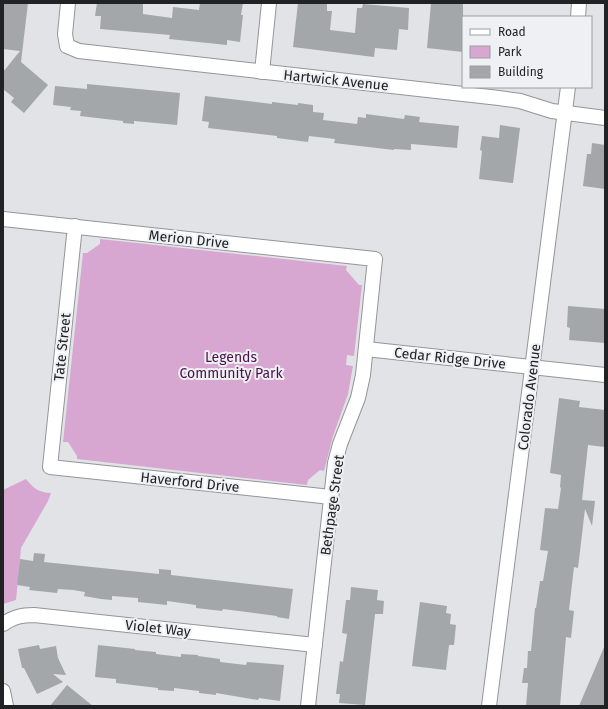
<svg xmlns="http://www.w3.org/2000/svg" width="608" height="709" viewBox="0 0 608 709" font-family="'Fira Sans',sans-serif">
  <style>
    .green { fill: #d7a7d1 }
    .building { fill: #a3a7aa }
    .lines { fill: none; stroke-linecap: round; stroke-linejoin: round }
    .minor-casing { stroke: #949599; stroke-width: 16 }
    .minor { stroke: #fff; stroke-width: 14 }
    .labels { text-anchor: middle; stroke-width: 4; stroke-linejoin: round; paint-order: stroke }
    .street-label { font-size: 14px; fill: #212223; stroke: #eef0f4 }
    .park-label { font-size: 14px; fill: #4a1047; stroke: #eef0f4 }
  </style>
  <rect width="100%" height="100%" fill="#e1e3e7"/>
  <g class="green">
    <polygon points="100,239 347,266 346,270 359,285 362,285 354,356 347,355 346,365 353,366 348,394 333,436 324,471 320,470 308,480 307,485 77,459 77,456 68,442 63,442 83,253 87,253 100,244"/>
    <path d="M26,479C33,488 40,493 51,493L48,501L21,548L16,600L3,604V490Z"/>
  </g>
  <g class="building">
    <polygon points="3,3 28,3 21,62 48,85 24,113 11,102 14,98 3,89 3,72 20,51 3,49"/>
    <polygon points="97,3 143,4 143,14 172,18 173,7 199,10 200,3 243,3 241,15 243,15 240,42 227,40 227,45 169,39 170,35 100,29 101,16 95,16"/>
    <polygon points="298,3 327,4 327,11 332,11 330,30 355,33 357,8 362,8 363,4 409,8 408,30 399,29 397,50 375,48 374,57 293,47"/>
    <polygon points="431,3 463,3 463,52 427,48"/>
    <polygon points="87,84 180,93 177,125 134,121 134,124 123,123 123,121 80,116 81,111 70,110 71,107 53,105 55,86 87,89"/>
    <polygon points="205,96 272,104 272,102 298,105 298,103 313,105 313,112 324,113 323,120 357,124 358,117 366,118 366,114 404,119 405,115 420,117 419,122 459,126 457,148 411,144 411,150 394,149 394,150 334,143 335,139 309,136 308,142 277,138 277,136 208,128 209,122 202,121"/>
    <polygon points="500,125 520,128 513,183 479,179 482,151 480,150 482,136 499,138"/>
    <polygon points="592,143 605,145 605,189 583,186 587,154 591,154"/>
    <polygon points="568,306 605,309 605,343 569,340 570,328 567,327"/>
    <polygon points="559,398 580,401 579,407 605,410 605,447 588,445 582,500 595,501 592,526 585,509 578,568 574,567 569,610 574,611 571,638 566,637 560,706 526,706 528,683 522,683 524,668 527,668 528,651 531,651 535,608 536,608 540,581 543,581 548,551 540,550 545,508 558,509 561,488 560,487 561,475 550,473"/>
    <polygon points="34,553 45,554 44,562 159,574 159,569 171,570 171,575 293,589 289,619 277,617 277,616 223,609 222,611 196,608 196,605 167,601 167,605 138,602 138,598 112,596 112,600 101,599 84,596 85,592 73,590 58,589 57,593 29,590 30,587 17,585 20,559 33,561"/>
    <polygon points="351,587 378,590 377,600 384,601 383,614 375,614 365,705 339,703 340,694 336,694 340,661 343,662 347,634 342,633 346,600 350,600"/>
    <polygon points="420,602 447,606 446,613 451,614 450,624 456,625 454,645 449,645 446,670 412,666"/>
    <polygon points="39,645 40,649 56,646 58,658 66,675 53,674 63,682 37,694 24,668 22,668 18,649"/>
    <polygon points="98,645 135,649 135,650 156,652 156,654 181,657 181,654 198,655 198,656 220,659 220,662 246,665 247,662 284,665 280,701 259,698 258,700 216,693 216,695 199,693 199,691 174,688 174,691 158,690 158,688 116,683 116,679 95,677"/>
    <polygon points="605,645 605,706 579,706"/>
    <polygon points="67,685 93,706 50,706"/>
  </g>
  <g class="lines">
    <defs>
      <g id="minor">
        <polyline points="68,3 65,34 67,46 79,51 499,98 520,101 552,111 605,118"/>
        <polyline points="578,17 579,3"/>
        <polyline points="262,72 269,3"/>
        <polyline points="3,219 375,259 363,375 358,398 340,444 335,463 308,706"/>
        <polyline points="75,226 50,467 331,497"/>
        <polyline points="366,349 605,375"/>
        <path d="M3,624C14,617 21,615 34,615L315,645"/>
        <polyline points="3,691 6,706"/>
        <polyline points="489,706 568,87"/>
      </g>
    </defs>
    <use href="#minor" class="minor-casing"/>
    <use href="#minor" class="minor"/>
  </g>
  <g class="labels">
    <g class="street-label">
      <text transform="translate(336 80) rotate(6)" y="5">Hartwick Avenue</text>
      <text transform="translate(189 239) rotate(6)" y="5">Merion Drive</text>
      <text transform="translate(62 347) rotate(-84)" y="5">Tate Street</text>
      <text transform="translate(450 358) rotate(6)" y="5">Cedar Ridge Drive</text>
      <text transform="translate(529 397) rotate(-83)" y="5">Colorado Avenue</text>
      <text transform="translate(190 482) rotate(6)" y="5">Haverford Drive</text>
      <text transform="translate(332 505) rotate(-82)" y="5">Bethpage Street</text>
      <text transform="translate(158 628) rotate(6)" y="5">Violet Way</text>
    </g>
    <g class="park-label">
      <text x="231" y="362">Legends<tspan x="231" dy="16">Community Park</tspan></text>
    </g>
  </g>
  <rect width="608" height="709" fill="none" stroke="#212223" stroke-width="8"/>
  <rect x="462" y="16" width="130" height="72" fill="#eef0f4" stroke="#9c9ea0"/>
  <rect x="470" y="29" width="20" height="6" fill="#ffffff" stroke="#9c9ea0"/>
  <text x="498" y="36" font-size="12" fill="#212223">Road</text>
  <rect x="470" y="46" width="20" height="12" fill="#d7a7d1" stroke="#9c9ea0"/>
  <text x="498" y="56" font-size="12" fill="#212223">Park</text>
  <rect x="470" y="66" width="20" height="12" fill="#a3a7aa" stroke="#9c9ea0"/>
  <text x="498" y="76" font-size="12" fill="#212223">Building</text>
</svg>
